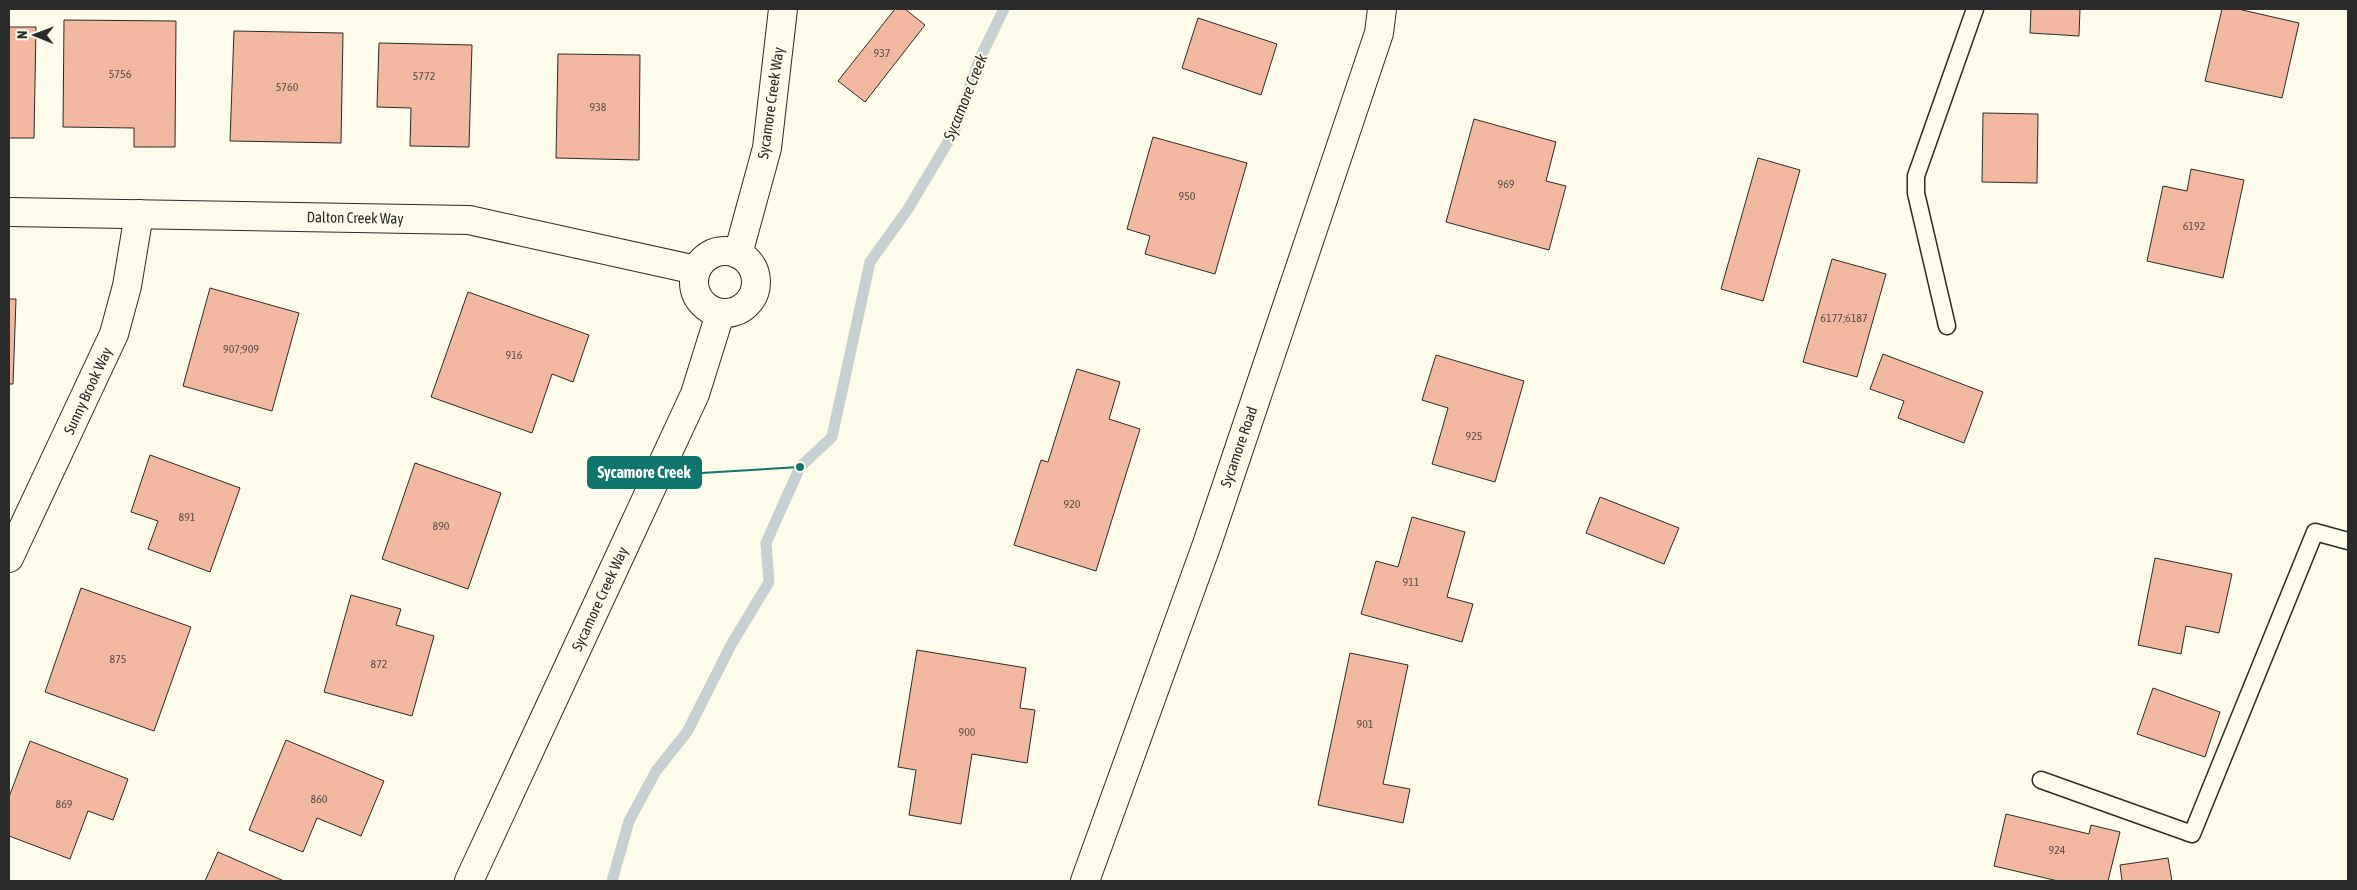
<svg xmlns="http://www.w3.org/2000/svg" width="2357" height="890" viewBox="0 0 2357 890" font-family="'Asap Condensed',sans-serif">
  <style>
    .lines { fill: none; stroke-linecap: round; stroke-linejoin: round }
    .stream { stroke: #c7d0d0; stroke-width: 11 }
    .building { fill: #f2b8a0; stroke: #2b2b2b }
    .service-casing { stroke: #2b2b2b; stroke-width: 19 }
    .minor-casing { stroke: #2b2b2b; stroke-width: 30 }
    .service { stroke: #fdfbea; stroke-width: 16 }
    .minor { stroke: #fdfbea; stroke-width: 28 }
    .labels { text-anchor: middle; stroke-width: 4; stroke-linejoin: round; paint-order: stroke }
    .number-label { font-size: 12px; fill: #5d4e48 }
    .street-label { font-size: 15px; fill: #2b2b2b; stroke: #fdfbea }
    .water-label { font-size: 16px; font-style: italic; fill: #2b2b2b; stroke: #fdfbea }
    .leader { fill: none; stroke: #0f766e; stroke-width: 2 }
    .callout-dot { fill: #0f766e; stroke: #fdfbea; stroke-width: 2 }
    .callout { fill: #0f766e; stroke: #0f766e; stroke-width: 2 }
    .callout-label { font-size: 16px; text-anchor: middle; font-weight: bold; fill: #fff }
  </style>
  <rect width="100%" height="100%" fill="#fdfbea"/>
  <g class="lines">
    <polyline class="stream" points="612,881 629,821 656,771 687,732 731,645 769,582 766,543 800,467 832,437 870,262 908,209 954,132 979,60 1004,9"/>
  </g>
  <g class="building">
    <polygon points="895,9 905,9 925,25 865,102 838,81"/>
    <polygon points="2031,9 2080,9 2079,36 2030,33"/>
    <polygon points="2222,9 2238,9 2299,23 2282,98 2205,81"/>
    <polygon points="1198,18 1277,44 1261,95 1182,68"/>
    <polygon points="64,20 176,21 175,147 134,147 134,128 63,127"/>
    <polygon points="9,27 36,27 34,138 9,138"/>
    <polygon points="234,31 343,33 341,143 230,141"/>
    <polygon points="379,43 472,45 469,147 410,146 411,108 377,107"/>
    <polygon points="558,54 640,55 639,160 556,158"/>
    <polygon points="1983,113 2038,114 2037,183 1982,182"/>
    <polygon points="1474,119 1556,142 1546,181 1566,186 1549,250 1446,222"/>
    <polygon points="1153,137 1247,163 1215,274 1145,254 1150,236 1127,229"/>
    <polygon points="1758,158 1800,170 1763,301 1721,289"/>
    <polygon points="2191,169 2244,180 2223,278 2147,261 2163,186 2187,191"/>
    <polygon points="1832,259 1886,274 1857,377 1803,362"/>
    <polygon points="210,288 299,313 272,411 183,386"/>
    <polygon points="468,292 589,335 573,382 552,374 532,433 431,397"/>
    <polygon points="9,299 16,299 13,384 9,384"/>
    <polygon points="1883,354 1983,392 1964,443 1898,418 1904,401 1870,389"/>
    <polygon points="1436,355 1524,381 1495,482 1432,464 1448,408 1422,400"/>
    <polygon points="1077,369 1120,382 1109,419 1140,429 1096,571 1014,545 1041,460 1048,462"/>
    <polygon points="150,455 240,488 210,572 148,549 158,521 131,512"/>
    <polygon points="415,463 501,493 468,589 382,559"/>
    <polygon points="1600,497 1679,528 1664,564 1586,533"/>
    <polygon points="1412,517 1465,532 1447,597 1473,604 1462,642 1361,614 1376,561 1398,567"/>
    <polygon points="2155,558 2232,574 2219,633 2186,626 2181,654 2138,645"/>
    <polygon points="81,588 191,627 154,731 45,692"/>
    <polygon points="351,595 401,609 396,625 434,636 412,716 324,692"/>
    <polygon points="917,650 1026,668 1020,708 1035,710 1027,763 972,754 961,824 909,815 916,770 898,767"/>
    <polygon points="1350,653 1408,665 1383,784 1410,789 1403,823 1318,805"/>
    <polygon points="2153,688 2220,712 2205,757 2137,734"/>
    <polygon points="286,740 384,781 361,836 317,818 303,852 249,830"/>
    <polygon points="30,741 128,779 113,820 88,811 70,859 9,836 9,797"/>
    <polygon points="2006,814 2089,834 2091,825 2120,832 2108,881 2058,881 1994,866"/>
    <polygon points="218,852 284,881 205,881"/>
    <polygon points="2168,858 2172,881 2122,881 2120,865"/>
  </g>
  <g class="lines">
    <defs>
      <g id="service">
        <polyline points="1947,326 1916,193 1916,176 1975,9"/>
        <polyline points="2041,780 2192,834 2315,532 2348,541"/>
      </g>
      <g id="minor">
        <polyline points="9,212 469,220 696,270"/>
        <circle cx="725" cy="282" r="31"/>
        <polyline points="738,254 767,148 783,9"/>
        <polyline points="9,558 114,334 127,286 139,214"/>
        <polyline points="469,881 695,394 720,314"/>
        <polyline points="1085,881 1207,544 1379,33 1382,9"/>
      </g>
    </defs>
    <use href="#service" class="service-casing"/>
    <use href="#minor" class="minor-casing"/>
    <use href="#service" class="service"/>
    <use href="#minor" class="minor"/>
  </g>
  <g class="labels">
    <g class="number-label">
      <text x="882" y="57">937</text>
      <text x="120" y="78">5756</text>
      <text x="424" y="80">5772</text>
      <text x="287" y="91">5760</text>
      <text x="598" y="111">938</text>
      <text x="1506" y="188">969</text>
      <text x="1187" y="200">950</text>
      <text x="2194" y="230">6192</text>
      <text x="1844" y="322">6177;6187</text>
      <text x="241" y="353">907;909</text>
      <text x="514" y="359">916</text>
      <text x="1474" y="440">925</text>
      <text x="1072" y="508">920</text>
      <text x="187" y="521">891</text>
      <text x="441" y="530">890</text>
      <text x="1411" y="586">911</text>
      <text x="118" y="663">875</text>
      <text x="379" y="668">872</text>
      <text x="1365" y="728">901</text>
      <text x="967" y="736">900</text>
      <text x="319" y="803">860</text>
      <text x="64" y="808">869</text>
      <text x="2057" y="854">924</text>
    </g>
    <g class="street-label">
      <text transform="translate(771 103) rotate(-82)" y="5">Sycamore Creek Way</text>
      <text transform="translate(355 218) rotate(1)" y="5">Dalton Creek Way</text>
      <text transform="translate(88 391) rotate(-65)" y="5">Sunny Brook Way</text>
      <text transform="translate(1239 447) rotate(-71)" y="5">Sycamore Road</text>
      <text transform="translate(600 599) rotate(-65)" y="5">Sycamore Creek Way</text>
    </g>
    <g class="water-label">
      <text transform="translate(965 97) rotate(-68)" y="6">Sycamore Creek</text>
    </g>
  </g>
  <path class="leader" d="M800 467L701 473"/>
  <circle class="callout-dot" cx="800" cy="467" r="5"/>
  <rect class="callout" x="588" y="457" width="113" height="31" rx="5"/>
  <g class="callout-label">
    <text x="644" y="478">Sycamore Creek</text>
  </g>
  <rect width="2357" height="890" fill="none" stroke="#2b2b2b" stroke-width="20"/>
  <g transform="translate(35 35) rotate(271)" stroke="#fdfbea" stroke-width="4" paint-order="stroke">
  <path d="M0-4L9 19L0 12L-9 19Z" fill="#2b2b2b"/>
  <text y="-8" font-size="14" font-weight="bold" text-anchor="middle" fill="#2b2b2b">N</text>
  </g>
</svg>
